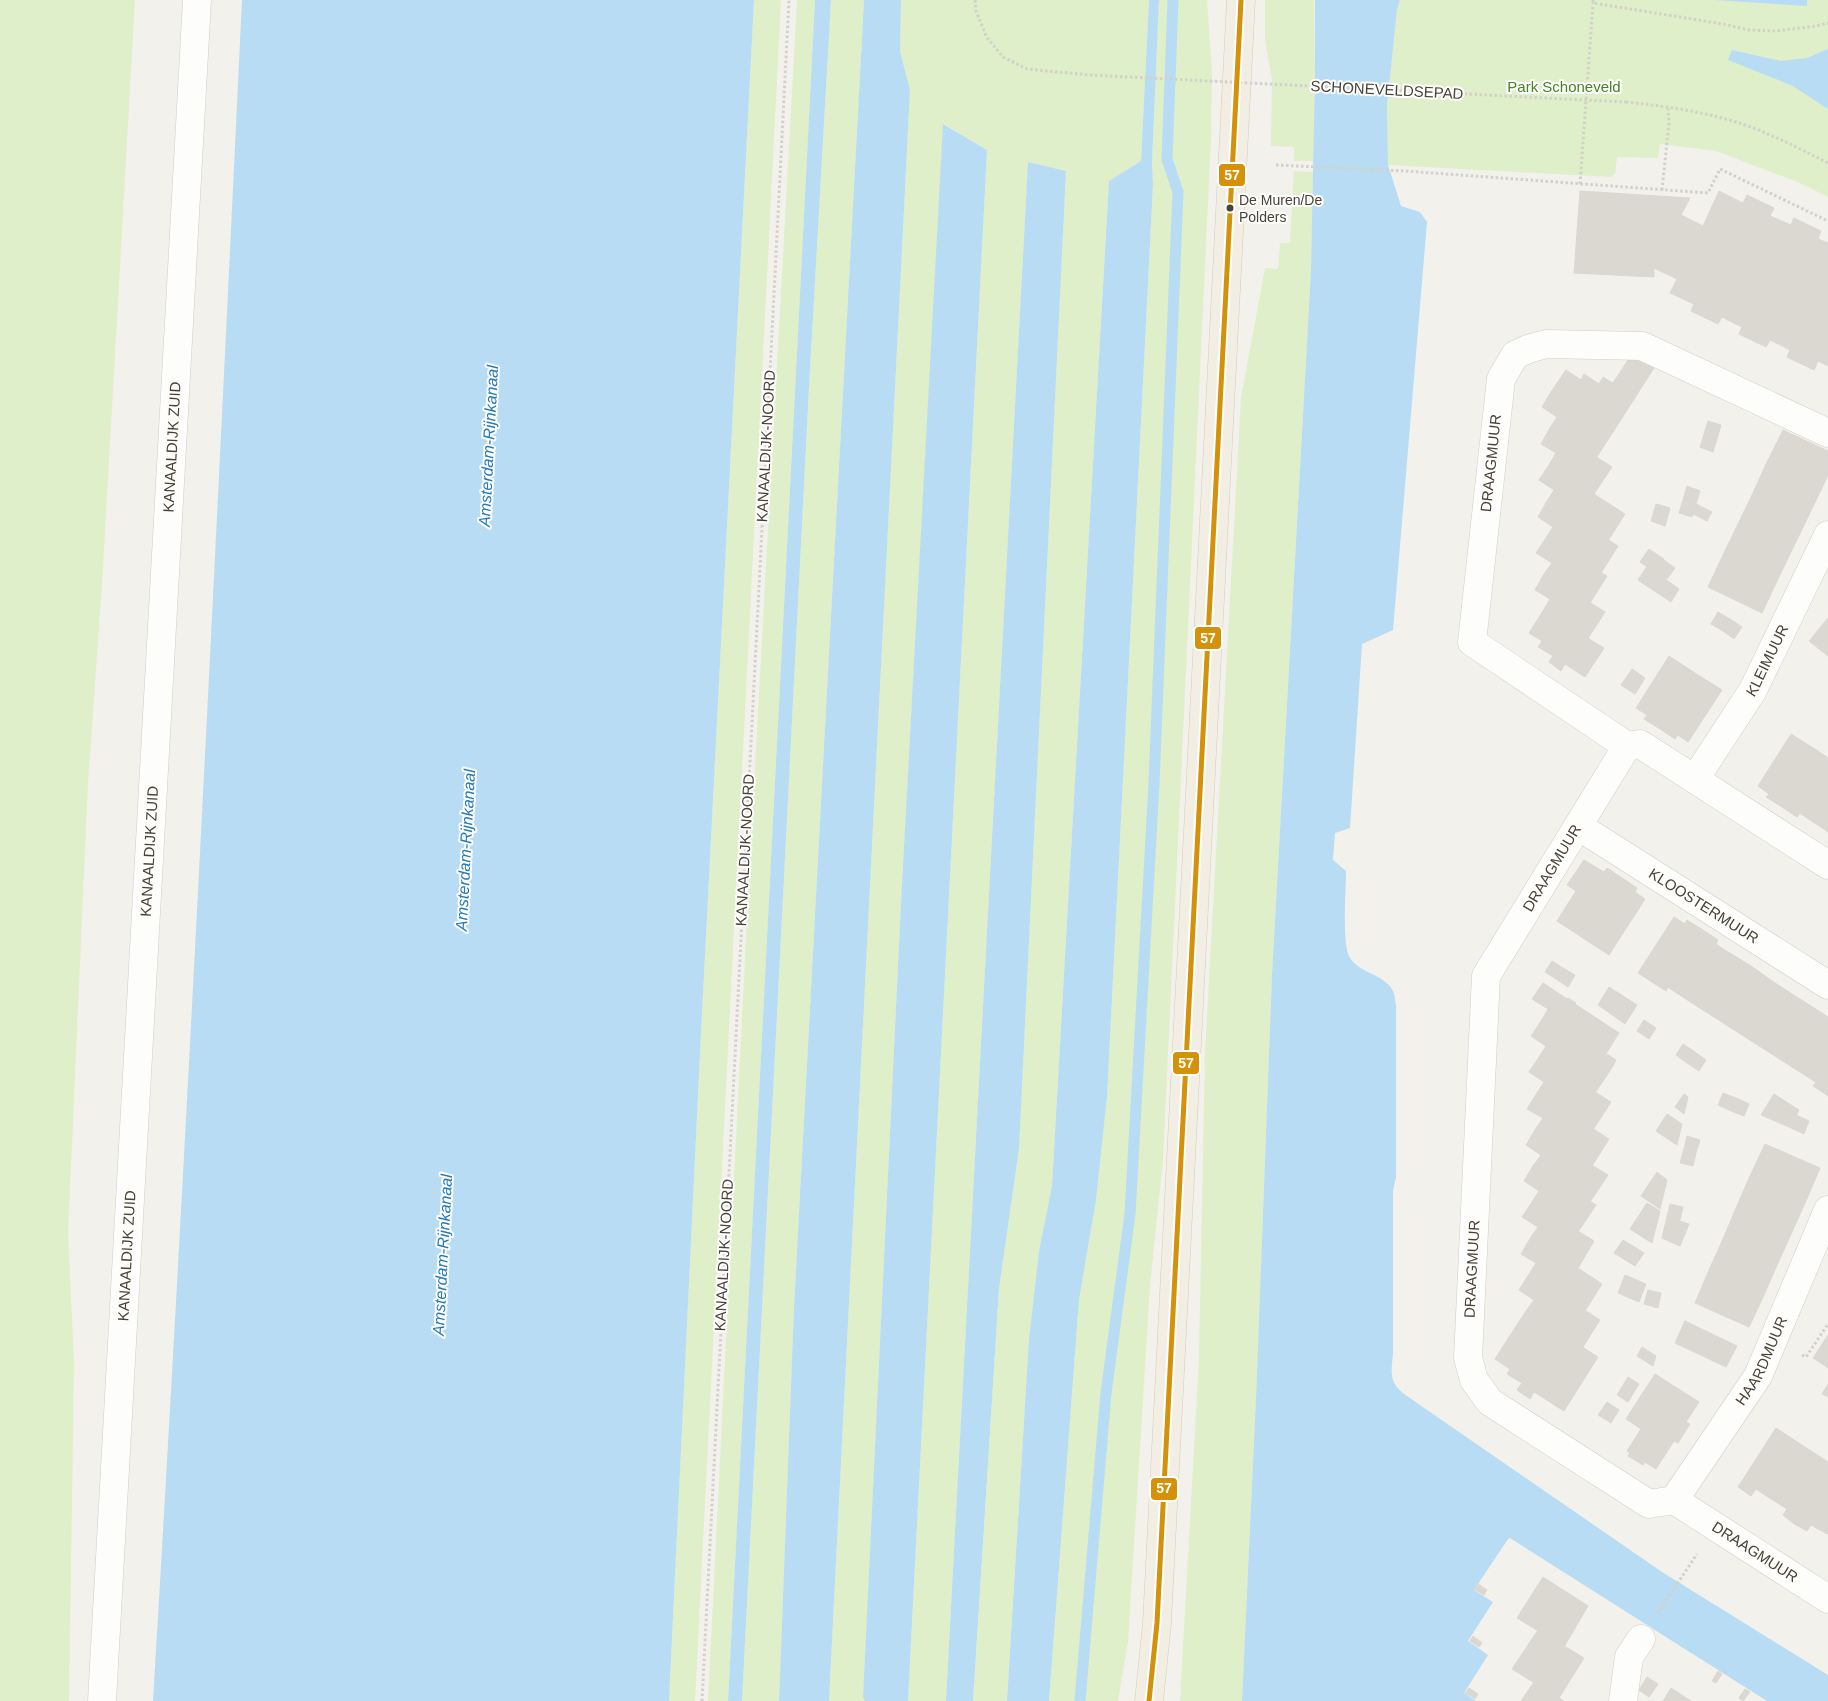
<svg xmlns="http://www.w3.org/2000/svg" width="1828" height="1701" viewBox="0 0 1828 1701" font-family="Helvetica,sans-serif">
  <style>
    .green { fill: #dfefc9 }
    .water { fill: #b8dcf4 }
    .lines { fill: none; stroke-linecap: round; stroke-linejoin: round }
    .stream { stroke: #b8dcf4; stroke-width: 11 }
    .building { fill: #dbd8d2; stroke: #dbd8d1 }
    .minor-casing { stroke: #d0cec9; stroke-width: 29 }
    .major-casing { stroke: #d6cdb7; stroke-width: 29 }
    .path { stroke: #d2d1ca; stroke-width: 3; stroke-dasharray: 2.5 2.5; stroke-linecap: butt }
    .minor { stroke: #fdfdfc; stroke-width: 28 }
    .major { stroke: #f2eee4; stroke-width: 28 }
    .path-bridge { stroke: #d2d1ca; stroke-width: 3; stroke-dasharray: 2.5 2.5; stroke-linecap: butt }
    .bus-1-casing { stroke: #fff; stroke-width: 9 }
    .bus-1 { stroke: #d4920b; stroke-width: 5 }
    .bus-dot { fill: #4a4236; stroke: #fff; stroke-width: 2 }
    .labels { text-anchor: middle; stroke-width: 4; stroke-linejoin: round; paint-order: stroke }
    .bus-label { font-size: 14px; fill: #4a4236; stroke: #fff; text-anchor: start }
    .park-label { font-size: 15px; fill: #468322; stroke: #fff }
    .street-label { font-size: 15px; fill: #4a4236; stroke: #fff }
    .water-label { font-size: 16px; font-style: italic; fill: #2279b9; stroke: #fff }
    .line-badge { stroke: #fff; stroke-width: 2 }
    .badge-label { font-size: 14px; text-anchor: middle; font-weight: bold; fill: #fff }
  </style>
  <rect width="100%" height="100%" fill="#f2f1ec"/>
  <g class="green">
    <polygon points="0,0 135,0 102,585 88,783 68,1233 74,1362 69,1701 0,1701"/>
    <polygon points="754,0 781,0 695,1701 669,1701 700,1053"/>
    <polygon points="797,0 815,0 728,1701 708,1701 750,858"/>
    <polygon points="831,0 864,0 794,1307 779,1701 742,1701 809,387"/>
    <polygon points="901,0 1149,0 1141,161 1109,181 1052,1186 1039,1251 1029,1339 1007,1701 973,1701 999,1289 1019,1149 1066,171 1028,163 946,1701 908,1701 987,150 944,124 901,903 863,1697 865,1701 829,1701 910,90 900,51"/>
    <polygon points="1159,0 1207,0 1212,73 1211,138 1163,1160 1150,1285 1128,1642 1118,1701 1049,1701 1079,1300 1096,1200 1107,1097 1153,184 1152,162"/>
    <polygon points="1265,0 1314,0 1315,73 1314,161 1294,161 1294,147 1271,146 1272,82 1265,39"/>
    <polygon points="1400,0 1828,0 1828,197 1800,183 1716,151 1660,144 1658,158 1617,157 1615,174 1611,177 1388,165 1387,106 1397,10"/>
    <polygon points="1294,171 1313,172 1311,270 1272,975 1256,1398 1242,1701 1180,1701 1199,1358 1205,1054 1241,398 1265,268 1278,269 1280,243 1290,243"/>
  </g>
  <g class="water">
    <path d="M242,0H754L700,1053L669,1701H153C187,1134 215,567 242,0Z"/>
    <polygon points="815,0 831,0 809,387 742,1701 728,1701"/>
    <polygon points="864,0 901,0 900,51 910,90 829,1701 779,1701 794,1307"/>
    <polygon points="1149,0 1159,0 1152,162 1153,184 1107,1097 1096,1200 1079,1300 1049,1701 1007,1701 1029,1339 1039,1251 1052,1186 1109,181 1141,161"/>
    <path d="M1315,0H1400L1397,10L1387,106L1388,165L1401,206L1420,212L1427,222L1393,630L1362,644L1350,828L1335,833L1333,860L1346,871C1346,889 1342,942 1349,956C1358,974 1384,973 1393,991C1395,995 1395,1001 1396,1006V1177L1393,1191V1354C1391,1373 1389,1382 1404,1394L1662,1572L1828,1675V1701H1767L1510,1538L1508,1539L1474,1590L1493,1602L1468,1641L1488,1655L1464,1693L1476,1701H1242L1256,1398L1272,975L1311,270L1315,73Z"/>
    <polygon points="1714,0 1807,0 1807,6"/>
    <polygon points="1828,49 1828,109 1793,86 1728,60 1732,50 1781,61 1807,58"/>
    <polygon points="943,124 987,150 908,1701 865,1701 863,1697 901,903"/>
    <polygon points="1028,162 1066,171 1019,1149 999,1289 973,1701 946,1701"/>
  </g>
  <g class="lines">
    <polyline class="stream" points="1080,1701 1106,1393 1130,1214 1154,783 1178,192 1167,159 1173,0"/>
  </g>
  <g class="building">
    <polygon points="1580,191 1690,198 1681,215 1703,226 1719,191 1743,203 1747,195 1774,208 1770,216 1791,225 1794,218 1821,231 1818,239 1828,243 1828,366 1818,361 1814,370 1787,357 1790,350 1770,340 1766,347 1739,334 1742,327 1722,317 1718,324 1691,311 1694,304 1670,293 1677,279 1654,268 1654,277 1574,273"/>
    <polygon points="1630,357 1654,368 1631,404 1611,392 1616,385 1613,383"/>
    <polygon points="1566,370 1581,380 1584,374 1599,384 1603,377 1616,385 1611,392 1631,404 1613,432 1551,392"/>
    <polygon points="1551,392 1613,432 1596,458 1550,428 1557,417 1542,407"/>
    <polygon points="1708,421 1721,425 1717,439 1704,434"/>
    <polygon points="1550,428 1612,467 1594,494 1549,465 1556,453 1541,444"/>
    <polygon points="1783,430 1828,451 1828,475 1822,488 1767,462"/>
    <polygon points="1704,434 1717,439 1713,452 1700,447"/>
    <polygon points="1767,462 1822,488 1807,519 1753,493"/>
    <polygon points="1549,465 1625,514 1608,541 1547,501 1554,490 1539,480"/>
    <polygon points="1687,486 1700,491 1696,504 1683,500"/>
    <polygon points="1753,493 1807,519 1792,550 1738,524"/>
    <polygon points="1683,500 1696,504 1692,517 1679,513"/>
    <polygon points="1547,501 1618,546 1601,573 1546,538 1553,527 1538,517"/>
    <polygon points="1656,504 1670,508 1665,526 1651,521"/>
    <polygon points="1696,504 1712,512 1707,521 1693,514"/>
    <polygon points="1738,524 1792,550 1777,581 1723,555"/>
    <polygon points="1546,538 1607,576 1590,603 1544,574 1552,563 1536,553"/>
    <polygon points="1649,549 1664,559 1656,573 1640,562"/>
    <polygon points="1723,555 1777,581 1762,613 1708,587"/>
    <polygon points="1664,560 1675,568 1667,579 1656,572"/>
    <polygon points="1647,566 1679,589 1671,602 1638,580"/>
    <polygon points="1544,574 1605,612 1587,640 1543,611 1550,599 1535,590"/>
    <polygon points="1543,611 1604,648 1585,677 1565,664 1561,671 1549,662 1553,656 1538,647 1542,641 1529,633"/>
    <polygon points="1718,612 1730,619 1723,631 1711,624"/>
    <polygon points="1828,618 1828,656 1809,641"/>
    <polygon points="1730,619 1742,627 1734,639 1723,631"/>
    <polygon points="1669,656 1695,673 1660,729 1644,719 1647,715 1636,708"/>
    <polygon points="1632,669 1645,678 1635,694 1621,685"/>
    <polygon points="1695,673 1722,690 1688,742 1678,735 1675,739 1660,729"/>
    <polygon points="1791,734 1818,751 1782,807 1766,797 1769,794 1758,786"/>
    <polygon points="1818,751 1828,758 1828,791 1810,820 1800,813 1797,817 1782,807"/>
    <polygon points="1828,791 1828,832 1810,820"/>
    <polygon points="1584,860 1604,872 1607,868 1622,878 1583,938 1557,921 1576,891 1567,885"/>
    <polygon points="1622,878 1637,888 1635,892 1645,899 1609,955 1583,938"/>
    <polygon points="1674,917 1685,924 1687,920 1703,930 1666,986 1668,987 1666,991 1638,973"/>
    <polygon points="1703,930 1718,940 1716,944 1725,950 1692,1003 1666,986"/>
    <polygon points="1725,950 1751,966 1717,1019 1692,1003"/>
    <polygon points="1552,961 1563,968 1556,979 1545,972"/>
    <polygon points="1751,966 1775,983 1742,1035 1717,1019"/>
    <polygon points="1563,968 1575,975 1568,987 1556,979"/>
    <polygon points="1543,983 1567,999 1568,998 1576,1003 1575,1004 1619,1033 1602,1060 1541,1021 1548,1009 1532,999"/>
    <polygon points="1775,983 1800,999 1767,1051 1742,1035"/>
    <polygon points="1609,987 1637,1005 1625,1024 1598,1005"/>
    <polygon points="1800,999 1825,1015 1792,1067 1767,1051"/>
    <polygon points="1825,1015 1828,1017 1828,1066 1817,1083 1792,1067"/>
    <polygon points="1644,1020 1656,1028 1649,1039 1637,1031"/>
    <polygon points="1541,1021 1613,1066 1595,1093 1539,1057 1546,1046 1531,1036"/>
    <polygon points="1683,1044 1695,1052 1687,1063 1676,1055"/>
    <polygon points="1695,1052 1706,1060 1699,1071 1687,1063"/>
    <polygon points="1607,1054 1616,1060 1613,1066 1603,1060"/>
    <polygon points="1539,1057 1611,1102 1593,1130 1537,1093 1544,1082 1529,1072"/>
    <polygon points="1828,1066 1828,1096 1813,1086 1816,1082 1817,1083"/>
    <polygon points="1537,1093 1609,1139 1592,1166 1535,1130 1543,1118 1527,1109"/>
    <polygon points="1723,1093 1736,1098 1731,1111 1718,1105"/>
    <polygon points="1684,1094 1688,1097 1684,1114 1675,1107"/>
    <polygon points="1774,1094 1799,1110 1791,1128 1761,1115"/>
    <polygon points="1736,1098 1749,1104 1744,1116 1731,1111"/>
    <polygon points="1667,1114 1682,1124 1677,1145 1656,1131"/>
    <polygon points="1796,1115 1809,1121 1804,1134 1791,1128"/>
    <polygon points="1535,1130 1608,1175 1590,1202 1533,1166 1541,1155 1526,1145"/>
    <polygon points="1687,1136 1700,1140 1696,1153 1684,1149"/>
    <polygon points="1765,1144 1820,1168 1806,1201 1750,1176"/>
    <polygon points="1684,1149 1696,1153 1693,1166 1680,1163"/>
    <polygon points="1533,1166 1596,1205 1578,1232 1532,1202 1539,1191 1524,1181"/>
    <polygon points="1657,1172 1667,1180 1660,1209 1641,1196"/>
    <polygon points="1750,1176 1806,1201 1792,1232 1736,1208"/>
    <polygon points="1532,1202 1594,1241 1578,1268 1531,1237 1538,1227 1522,1217"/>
    <polygon points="1647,1203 1660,1211 1652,1243 1630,1229"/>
    <polygon points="1670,1204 1683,1207 1680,1220 1667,1217"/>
    <polygon points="1736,1208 1792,1232 1778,1263 1723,1239"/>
    <polygon points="1667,1217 1689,1224 1680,1246 1662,1238"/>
    <polygon points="1531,1237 1602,1284 1585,1311 1529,1274 1536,1263 1521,1254"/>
    <polygon points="1723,1239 1778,1263 1764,1295 1709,1270"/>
    <polygon points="1623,1240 1644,1253 1635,1266 1614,1253"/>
    <polygon points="1709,1270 1764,1295 1749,1327 1695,1303"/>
    <polygon points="1529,1274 1600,1320 1583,1347 1526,1311 1534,1300 1519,1290"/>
    <polygon points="1625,1275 1646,1284 1639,1302 1618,1293"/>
    <polygon points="1648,1290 1661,1293 1658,1308 1644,1304"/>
    <polygon points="1526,1311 1598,1357 1581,1384 1509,1337"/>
    <polygon points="1685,1321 1737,1346 1726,1367 1675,1343"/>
    <polygon points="1828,1335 1828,1368 1813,1358"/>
    <polygon points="1509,1337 1581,1384 1564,1411 1534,1392 1530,1399 1517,1390 1522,1383 1507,1374 1510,1369 1495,1359"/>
    <polygon points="1642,1347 1656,1356 1653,1366 1637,1356"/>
    <polygon points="1655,1374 1699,1402 1686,1422 1690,1424 1678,1443 1674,1441 1656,1469 1645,1462 1643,1465 1628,1456 1630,1453 1627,1451 1641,1429 1626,1419"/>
    <polygon points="1628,1377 1639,1384 1628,1402 1617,1395"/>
    <polygon points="1828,1384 1828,1397 1822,1394"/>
    <polygon points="1607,1402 1619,1410 1611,1423 1598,1415"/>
    <polygon points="1776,1428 1805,1447 1771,1499 1756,1489 1751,1496 1738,1487"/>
    <polygon points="1805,1447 1828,1462 1828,1471 1794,1524 1783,1515 1787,1509 1771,1499"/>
    <polygon points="1828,1471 1828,1533 1827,1534 1811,1525 1807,1531 1794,1524"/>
    <polygon points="1543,1577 1588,1606 1564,1647 1517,1618"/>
    <polygon points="1478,1584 1487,1590 1484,1595 1474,1589"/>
    <polygon points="1538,1630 1584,1658 1559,1698 1512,1669"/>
    <polygon points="1473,1636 1482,1643 1479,1647 1470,1641"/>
    <polygon points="1718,1671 1722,1674 1716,1683 1712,1681"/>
    <polygon points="1647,1677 1658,1684 1649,1697 1639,1690"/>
    <polygon points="1534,1682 1559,1698 1564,1701 1521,1701"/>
    <polygon points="1469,1688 1478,1694 1475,1699 1465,1693"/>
    <polygon points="1671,1688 1691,1701 1663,1701"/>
    <polygon points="1745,1689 1750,1692 1743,1701 1739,1698"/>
  </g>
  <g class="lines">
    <defs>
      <g id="minor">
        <path id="s1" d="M1828,433L1642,346L1546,344L1528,349L1515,355L1501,379L1472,642L1627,746L1486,976L1468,1358L1474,1380L1490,1402L1649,1504L1674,1500L1828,1599"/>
        <polyline points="1627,746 1640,744 1828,865"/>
        <path id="s2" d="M1695,779L1753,690L1828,535"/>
        <path id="s3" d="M1578,826L1828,985"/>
        <path id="s4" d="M1674,1500L1758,1376L1828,1210"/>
        <path id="s5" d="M102,1701L197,0"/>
        <polyline points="1623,1701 1629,1657 1641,1639"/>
      </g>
      <polyline id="major" points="1149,1701 1157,1623 1164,1487 1241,0"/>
    </defs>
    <use href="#minor" class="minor-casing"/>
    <use href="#major" class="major-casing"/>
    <g class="path">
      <polyline points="975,0 976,11 987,38 1003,57 1027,69 1090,75"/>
      <polyline points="1593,0 1593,3 1723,24 1749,30 1776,31 1816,26 1828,23"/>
      <path d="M1626,102C1663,106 1700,111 1736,122C1768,132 1798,148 1828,163"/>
      <polyline points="1276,165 1405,171 1708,193 1720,169 1828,221"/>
      <polyline points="1580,184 1593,3"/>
      <polyline points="1662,190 1669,123 1668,107"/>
      <polyline points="1802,1355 1806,1357 1828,1324"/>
      <polyline points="1658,1613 1697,1554"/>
      <polyline points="702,1701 789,0"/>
    </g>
    <use href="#minor" class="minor"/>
    <use href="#major" class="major"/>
    <polyline class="path-bridge" points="1090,75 1626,102"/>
    <defs>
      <polyline id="bus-1" points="1149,1701 1157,1623 1164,1487 1241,0"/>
    </defs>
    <use href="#bus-1" class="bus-1-casing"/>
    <use href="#bus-1" class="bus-1"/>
  </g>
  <circle class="bus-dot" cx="1230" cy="208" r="4.5"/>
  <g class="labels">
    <g class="bus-label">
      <text x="1239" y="205">De Muren/De<tspan x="1239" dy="17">Polders</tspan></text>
    </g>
    <g class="park-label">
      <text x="1564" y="92">Park Schoneveld</text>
    </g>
    <g class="street-label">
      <text transform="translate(1387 90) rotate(3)" y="5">SCHONEVELDSEPAD</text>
      <text dy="5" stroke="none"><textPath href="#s5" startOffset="1256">KANAALDIJK ZUID</textPath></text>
      <text transform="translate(766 446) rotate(-87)" y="5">KANAALDIJK-NOORD</text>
      <text transform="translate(1491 463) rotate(-84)" y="5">DRAAGMUUR</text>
      <text dy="5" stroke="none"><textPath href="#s2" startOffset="139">KLEIMUUR</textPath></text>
      <text transform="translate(745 850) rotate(-87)" y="5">KANAALDIJK-NOORD</text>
      <text dy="5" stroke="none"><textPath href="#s5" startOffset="851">KANAALDIJK ZUID</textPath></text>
      <text transform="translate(1552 868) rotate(-59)" y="5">DRAAGMUUR</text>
      <text dy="5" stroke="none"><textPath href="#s3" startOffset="149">KLOOSTERMUUR</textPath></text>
      <text dy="5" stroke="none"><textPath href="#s5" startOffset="446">KANAALDIJK ZUID</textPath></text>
      <text transform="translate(724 1255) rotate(-87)" y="5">KANAALDIJK-NOORD</text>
      <text transform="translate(1472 1269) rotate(-87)" y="5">DRAAGMUUR</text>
      <text dy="5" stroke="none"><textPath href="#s4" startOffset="165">HAARDMUUR</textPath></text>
      <text dy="5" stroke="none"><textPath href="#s1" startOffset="1826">DRAAGMUUR</textPath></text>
    </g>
    <g class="water-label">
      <text transform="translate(488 446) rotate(-87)" y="6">Amsterdam-Rijnkanaal</text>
      <text transform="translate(465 850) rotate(-87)" y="6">Amsterdam-Rijnkanaal</text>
      <text transform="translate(442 1255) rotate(-87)" y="6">Amsterdam-Rijnkanaal</text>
    </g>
  </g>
  <g class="line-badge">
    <rect x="1218" y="163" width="28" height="24" rx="5" fill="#d4920b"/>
    <rect x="1194" y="626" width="28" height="24" rx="5" fill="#d4920b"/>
    <rect x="1172" y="1051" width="28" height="24" rx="5" fill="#d4920b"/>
    <rect x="1150" y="1477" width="28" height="24" rx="5" fill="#d4920b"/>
  </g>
  <g class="badge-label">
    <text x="1232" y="180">57</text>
    <text x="1208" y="643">57</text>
    <text x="1186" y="1068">57</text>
    <text x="1164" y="1493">57</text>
  </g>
</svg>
